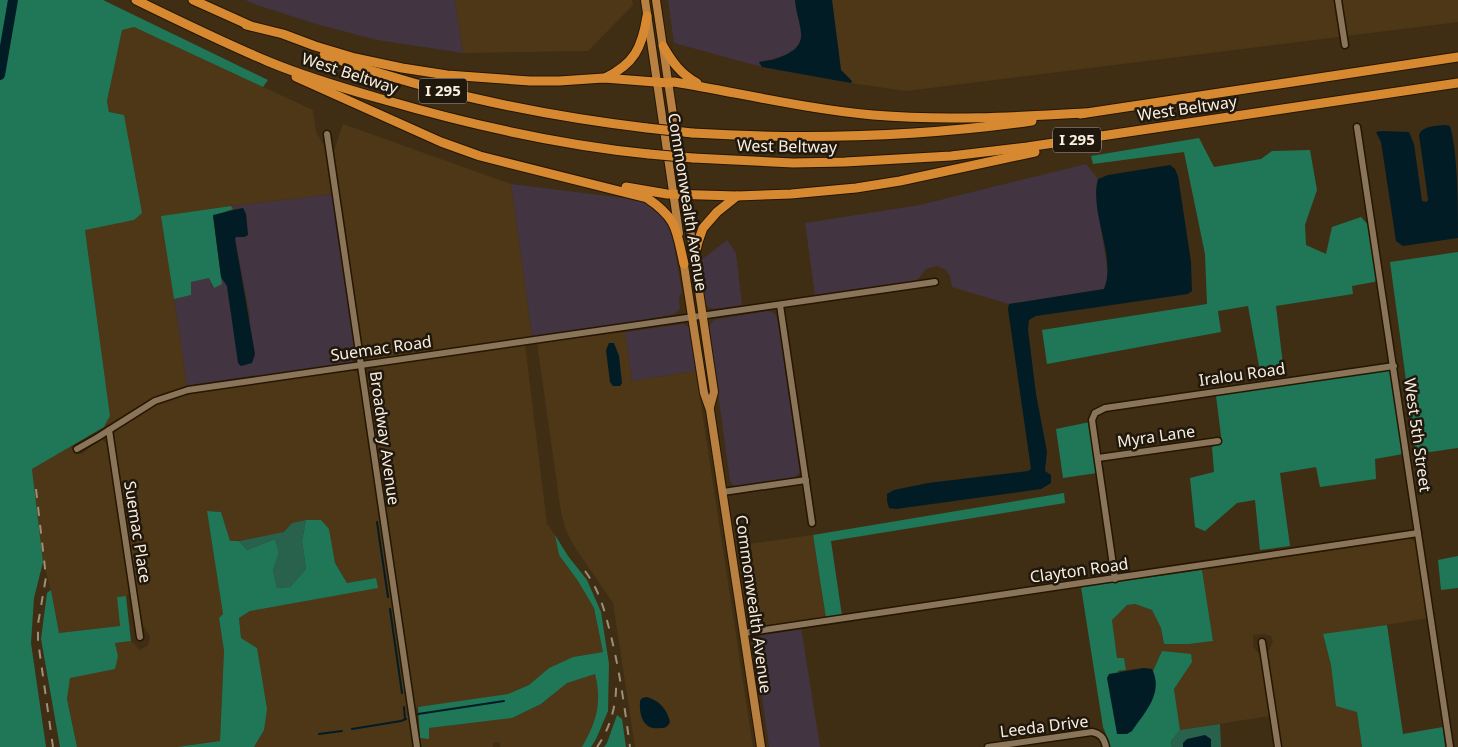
<svg xmlns="http://www.w3.org/2000/svg" width="1458" height="747" viewBox="0 0 1458 747" font-family="'Noto Sans',sans-serif">
  <style>
    .commercial { fill: #423441 }
    .built { fill: #4d3716 }
    .green { fill: #29624c }
    .forest { fill: #1f7758 }
    .water { fill: #021c26 }
    .lines { fill: none; stroke-linecap: round; stroke-linejoin: round }
    .stream { stroke: #021c26; stroke-width: 2 }
    .river { stroke: #021c26; stroke-width: 10 }
    .minor-casing { stroke: #261600; stroke-width: 9 }
    .major-casing { stroke: #261600; stroke-width: 10 }
    .highway-casing { stroke: #261600; stroke-width: 11 }
    .minor { stroke: #8a755a; stroke-width: 6 }
    .major { stroke: #b88141; stroke-width: 8 }
    .highway { stroke: #d78931; stroke-width: 9 }
    .rail { stroke: #9d8f7b; stroke-width: 2; stroke-dasharray: 9 9; stroke-linecap: butt }
    .highway-bridge-casing { stroke: #261600; stroke-width: 11; stroke-linecap: butt }
    .highway-bridge { stroke: #d78931; stroke-width: 9 }
    .labels { text-anchor: middle; stroke-width: 5; stroke-linejoin: round; paint-order: stroke }
    .shield { fill: #20180d; stroke: #b8aea0; stroke-width: 1 }
    .shield-label { font-size: 15px; font-weight: bold; fill: #f9eedf }
    .street-label { font-size: 16px; fill: #f9eedf; stroke: #20180d }
  </style>
  <rect width="100%" height="100%" fill="#3f2e14"/>
  <g class="commercial">
    <polygon points="245,0 455,0 463,53 377,40 316,24 257,5"/>
    <polygon points="668,0 795,0 802,37 799,46 789,54 759,63 762,67 674,43"/>
    <polygon points="1086,164 1098,179 1096,188 1097,202 1107,268 1107,280 1104,289 1009,304 952,287 950,276 946,270 937,266 926,269 918,279 912,282 815,295 805,223 920,205"/>
    <polygon points="511,184 624,198 638,198 651,204 667,223 672,234 682,292 679,297 680,309 674,314 649,319 532,337"/>
    <polygon points="333,194 356,354 354,360 351,363 187,387 174,299 191,295 190,282 209,278 213,288 222,284 221,277 227,286 229,302 254,353 249,320 250,316 235,239 236,237 244,237 248,235 246,214 243,208 233,209 231,206"/>
    <polygon points="727,240 736,253 742,305 714,309 708,307 704,302 699,262"/>
    <polygon points="769,311 775,314 778,320 800,472 794,478 737,486 734,486 730,481 709,326 714,320 718,319"/>
    <polygon points="683,324 689,327 690,329 696,371 632,381 625,332"/>
    <polygon points="801,627 820,747 769,747 754,640 768,632"/>
  </g>
  <g class="built">
    <polygon points="455,0 632,0 633,5 588,51 463,53"/>
    <polygon points="832,0 1458,0 1458,22 906,91 851,83 852,81 841,70"/>
    <polygon points="134,27 313,110 316,132 327,151 333,194 231,206 162,216 187,387 148,400 104,427 110,416 85,229 134,220 107,101 122,29"/>
    <polygon points="343,124 511,184 532,337 373,360 366,358 363,353 334,151"/>
    <polygon points="625,332 632,381 696,371 753,747 635,747 613,603 574,546 566,530 561,512 537,343"/>
    <polygon points="525,344 547,524 555,535 559,555 578,581 594,608 603,652 573,657 549,668 529,685 508,694 414,708 366,382 368,375 374,369 384,365"/>
    <polygon points="352,370 357,372 360,377 414,747 254,747 264,730 241,638 239,618 250,611 375,578 347,583 335,563 329,529 320,520 292,523 285,532 230,542 221,512 207,511 223,614 219,618 224,651 220,741 177,747 77,747 67,699 70,677 118,656 115,643 131,641 140,650 148,645 150,637 141,622 125,522 128,519 113,438 117,429 151,407 191,392"/>
    <polygon points="99,440 103,440 107,444 109,451 130,593 126,596 117,597 120,626 59,633 51,590 43,562 32,469 71,446 74,454 82,454"/>
    <polygon points="813,535 826,618 769,626 755,625 751,621 740,545"/>
    <polygon points="1410,539 1415,541 1418,546 1429,618 1323,635 1331,665 1357,712 1362,747 1280,747 1267,654 1273,641 1271,636 1263,634 1253,635 1253,646 1261,657 1270,716 1180,730 1174,689 1192,662 1162,651 1153,671 1151,669 1144,668 1126,670 1124,658 1117,658 1112,620 1127,605 1135,604 1152,610 1161,628 1164,644 1189,644 1213,641 1202,570"/>
    <polygon points="595,673 599,699 594,728 582,747 500,747 499,742 493,743 493,747 420,747 420,738 429,739 429,728 512,718 541,704 567,683"/>
  </g>
  <g class="green">
    <polygon points="306,520 302,541 306,569 290,587 277,588 273,570 279,553 275,539 247,550 239,541 284,532 292,523"/>
    <polygon points="1220,724 1221,747 1211,747 1211,739 1183,743 1183,747 1172,747 1171,741 1180,730"/>
  </g>
  <g class="forest">
    <polygon points="0,0 103,0 268,80 263,87 134,27 122,30 107,101 109,112 124,115 142,213 134,220 85,230 110,416 104,427 32,469 43,562 34,598 31,643 46,747 0,747"/>
    <polygon points="1199,138 1214,167 1261,159 1272,151 1310,150 1317,190 1305,225 1306,245 1326,254 1332,227 1361,217 1370,227 1379,281 1352,286 1353,294 1276,306 1284,373 1261,377 1248,306 1218,311 1221,332 1047,364 1042,330 1207,304 1205,254 1184,152 1093,164 1091,156"/>
    <polygon points="231,206 233,209 213,216 222,284 214,288 209,278 191,282 191,295 174,299 161,216"/>
    <polygon points="1458,252 1458,448 1416,454 1390,262"/>
    <polygon points="1386,369 1392,372 1403,454 1375,459 1376,479 1320,487 1316,467 1280,473 1290,546 1260,550 1255,500 1237,503 1205,531 1195,527 1190,478 1214,472 1212,447 1222,443 1216,396"/>
    <polygon points="1090,422 1097,473 1063,478 1056,429"/>
    <polygon points="1064,493 1065,503 831,541 842,616 826,618 813,535"/>
    <polygon points="207,511 221,512 230,541 239,541 247,550 275,539 279,553 273,570 277,588 290,587 306,569 302,541 306,520 321,520 329,529 335,563 347,583 376,578 378,588 250,611 239,618 241,638 257,648 267,709 264,730 254,747 177,747 220,741 224,651 219,618 223,614"/>
    <path d="M555,535L568,556L587,580L601,612L609,664L608,711L596,739L591,747H582C597,721 602,703 595,674L567,683L541,704L512,718L429,728V739L420,738L418,707L508,694L529,685L549,668L573,657L603,652L594,608L578,581L559,555Z"/>
    <polygon points="1458,556 1458,588 1441,590 1438,560"/>
    <polygon points="1202,570 1213,641 1189,644 1164,644 1161,628 1152,610 1135,604 1127,605 1112,620 1117,658 1124,658 1126,670 1117,671 1155,688 1153,671 1162,651 1191,654 1192,662 1174,689 1180,730 1171,741 1172,747 1108,747 1107,737 1103,727 1081,587"/>
    <polygon points="51,590 59,633 120,626 117,597 126,596 131,641 115,643 118,656 115,669 70,678 67,699 77,747 60,747 41,639 47,593"/>
    <polygon points="1387,625 1403,734 1443,727 1445,747 1362,747 1357,712 1336,706 1331,665 1323,634"/>
    <polygon points="617,715 622,719 626,747 604,747 607,743"/>
  </g>
  <g class="water">
    <path d="M795,0H832L841,70L852,81L851,83L762,67L759,62C765,60 771,61 778,58C815,45 797,27 795,0Z"/>
    <path d="M1444,125L1450,126C1458,154 1458,206 1458,238L1403,246L1396,241L1381,142L1376,132L1381,131L1409,132L1414,144L1422,201L1427,202L1428,199L1419,135C1422,126 1435,126 1444,125Z"/>
    <path d="M1170,165L1175,169L1178,176L1191,262L1192,291L1188,294L1036,316L1029,320L1028,330L1036,394L1047,452L1045,471L1051,475V483L1041,489L896,509L889,508L887,501V494L894,490L928,483L1028,471L1031,469L1008,309L1009,304L1104,289C1117,257 1089,214 1098,179L1108,175Z"/>
    <polygon points="243,208 246,214 248,235 244,237 236,237 235,239 255,354 252,363 241,366 238,363 227,286 221,277 213,215"/>
    <polygon points="609,343 614,343 619,356 622,383 620,386 613,386 610,382 606,350"/>
    <path d="M1144,668L1152,669C1164,693 1145,712 1132,731L1127,734H1117L1107,678L1109,674Z"/>
    <path d="M647,697C660,701 667,709 670,722C668,726 666,728 661,728C643,731 639,715 640,701L642,698Z"/>
    <polygon points="1205,735 1211,739 1211,747 1183,747 1183,743 1187,739"/>
  </g>
  <g class="lines">
    <g class="stream">
      <polyline points="377,522 388,597"/>
      <polyline points="390,609 402,693"/>
      <polyline points="404,707 405,719"/>
      <polyline points="418,714 504,701"/>
      <polyline points="352,729 401,721 406,719"/>
      <polyline points="319,734 342,731"/>
    </g>
    <polyline class="river" points="0,75 13,0"/>
    <defs>
      <g id="minor">
        <polyline points="1338,0 1345,45"/>
        <polyline points="1357,127 1450,747"/>
        <polyline points="327,134 417,747"/>
        <polyline points="780,305 812,523"/>
        <polyline points="109,430 140,637"/>
        <polyline points="77,449 98,437 155,401 188,390 935,282"/>
        <polyline points="1098,458 1218,441"/>
        <polyline points="723,492 806,480"/>
        <polyline points="1115,579 1092,420 1095,413 1105,408 1394,366"/>
        <polyline points="744,633 1418,533"/>
        <polyline points="1262,642 1278,747"/>
        <path d="M988,747L1092,732C1101,734 1104,738 1106,747"/>
      </g>
      <g id="major">
        <polyline points="645,0 679,233"/>
        <polyline points="656,0 714,392 710,407"/>
        <polyline points="683,259 704,393 710,410 761,747"/>
      </g>
      <g id="highway">
        <path d="M136,0C179,21 222,42 267,61C305,77 346,89 385,100C471,125 560,145 649,154"/>
        <polyline points="193,0 251,26"/>
        <path d="M246,25L283,34L315,46L355,58L402,68L447,75L530,81H559L604,78L668,83L674,82C740,93 806,109 873,115C944,121 1014,117 1085,113"/>
        <path d="M663,46C672,62 681,74 697,83"/>
        <path d="M324,55C429,92 537,115 647,128"/>
        <path d="M296,77L441,142L480,156L647,198C678,219 676,230 684,264"/>
        <path d="M605,78C634,64 642,48 647,16"/>
        <polyline points="1080,114 1458,57"/>
        <path d="M692,133C807,140 918,137 1032,121"/>
        <polyline points="693,158 793,163 845,162 951,156 1027,147 1458,83"/>
        <polyline points="626,187 667,194 737,196"/>
        <polyline points="694,259 698,242 703,228 717,212 737,196 791,194 856,188 900,181 1035,152"/>
      </g>
    </defs>
    <use href="#minor" class="minor-casing"/>
    <use href="#major" class="major-casing"/>
    <use href="#highway" class="highway-casing"/>
    <use href="#minor" class="minor"/>
    <use href="#major" class="major"/>
    <use href="#highway" class="highway"/>
    <g class="rail">
      <polyline points="36,489 46,577 38,624 38,641 53,747"/>
      <path d="M585,571C600,591 605,612 611,636C620,673 625,710 630,747"/>
      <path d="M597,747C610,729 617,704 616,682"/>
    </g>
    <defs>
      <g id="highway-bridge">
        <polyline points="647,128 692,133"/>
        <polyline points="649,154 693,158"/>
      </g>
    </defs>
    <use href="#highway-bridge" class="highway-bridge-casing"/>
    <use href="#highway-bridge" class="highway-bridge"/>
  </g>
  <g class="labels">
    <g class="shield">
      <rect x="419" y="78.5" width="48" height="25" rx="4"/>
      <rect x="1053" y="127.5" width="48" height="25" rx="4"/>
    </g>
    <g class="shield-label">
      <text x="443" y="96">I 295</text>
      <text x="1077" y="145">I 295</text>
    </g>
    <g class="street-label">
      <text transform="translate(350 73) rotate(18)" y="6">West Beltway</text>
      <text transform="translate(1187 108) rotate(-8)" y="6">West Beltway</text>
      <text transform="translate(787 146) rotate(1)" y="6">West Beltway</text>
      <text transform="translate(688 202) rotate(81)" y="6">Commonwealth Avenue</text>
      <text transform="translate(381 348) rotate(-8)" y="6">Suemac Road</text>
      <text transform="translate(1242 374) rotate(-8)" y="6">Iralou Road</text>
      <text transform="translate(1418 435) rotate(82)" y="6">West 5th Street</text>
      <text transform="translate(1156 436) rotate(-8)" y="6">Myra Lane</text>
      <text transform="translate(385 438) rotate(82)" y="6">Broadway Avenue</text>
      <text transform="translate(138 532) rotate(81)" y="6">Suemac Place</text>
      <text transform="translate(1079 570) rotate(-8)" y="6">Clayton Road</text>
      <text transform="translate(754 604) rotate(82)" y="6">Commonwealth Avenue</text>
      <text transform="translate(1044 726) rotate(-7)" y="6">Leeda Drive</text>
    </g>
  </g>
</svg>
